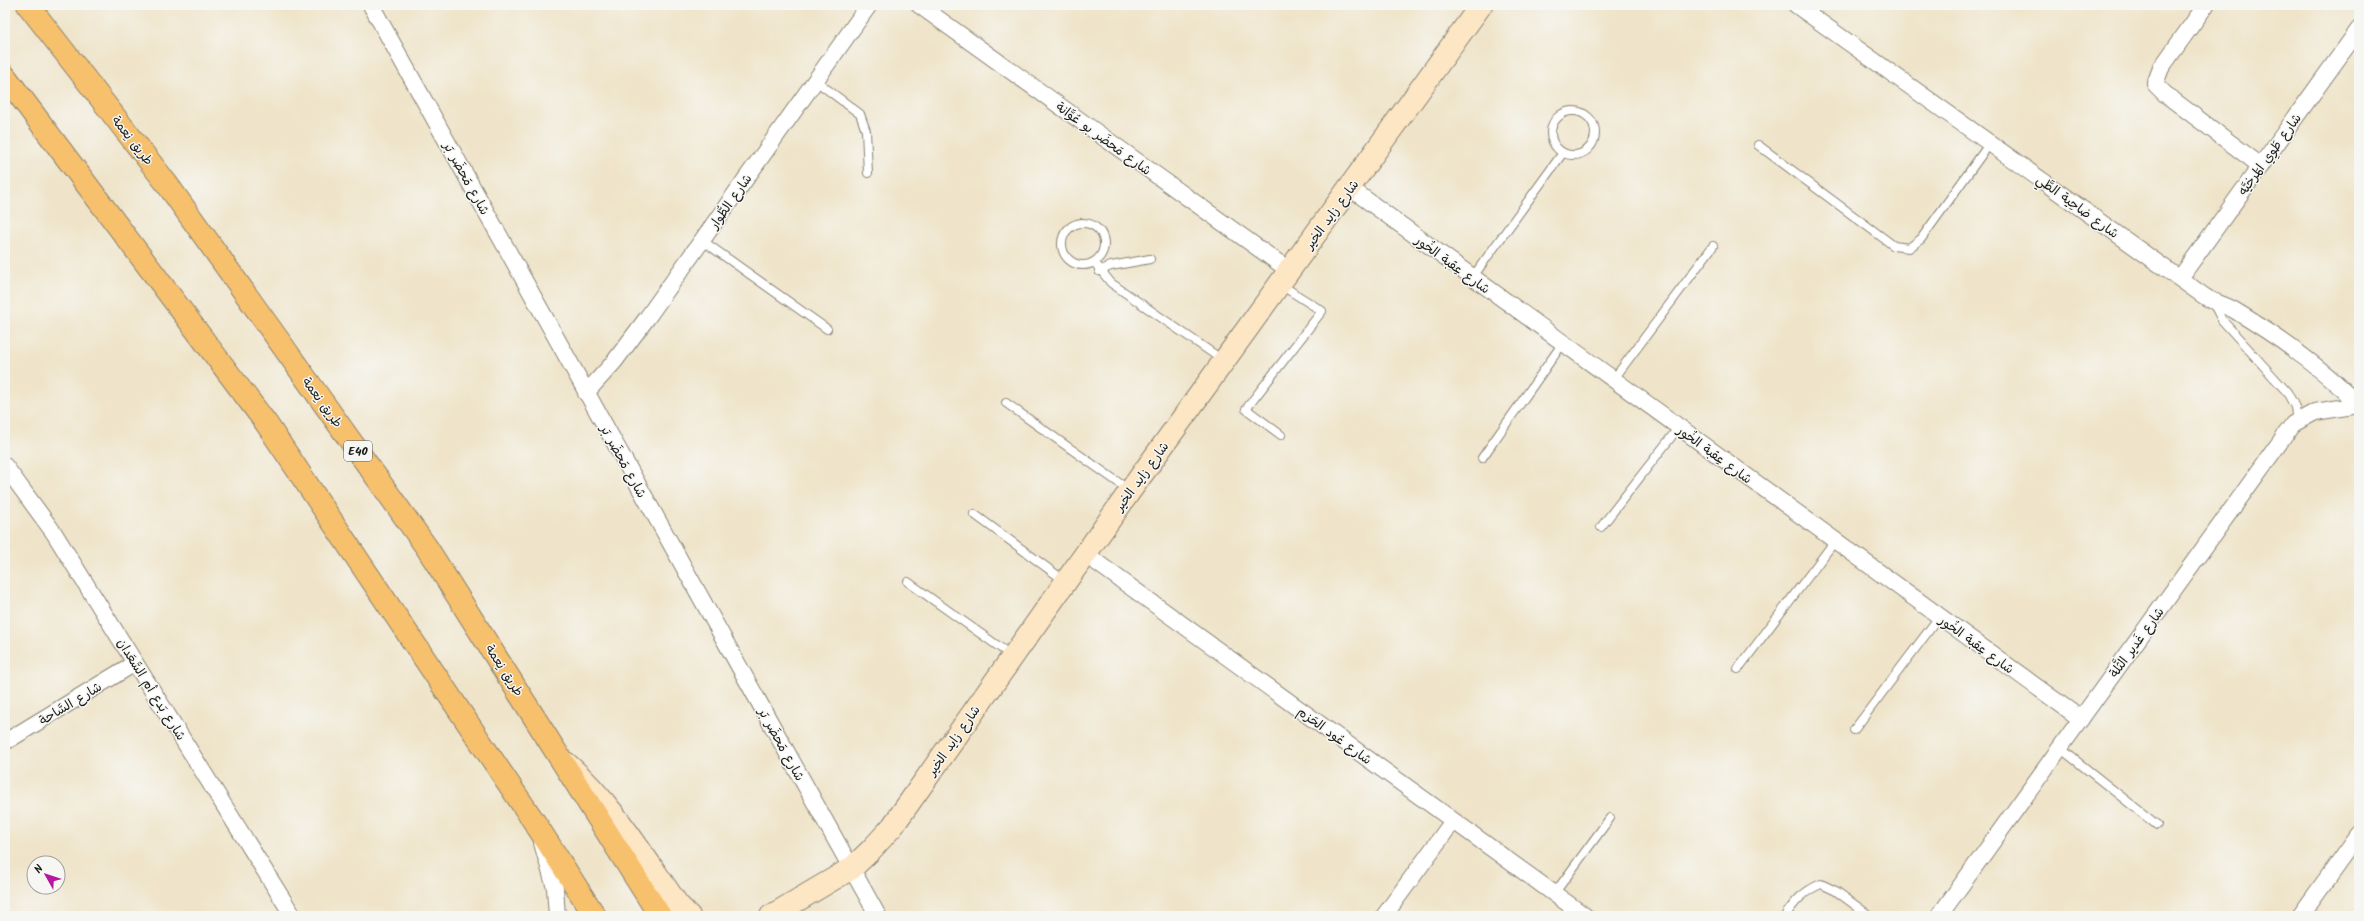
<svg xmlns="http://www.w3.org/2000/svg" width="2364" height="921" viewBox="0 0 2364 921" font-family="Kalam,'Playpen Sans Arabic',sans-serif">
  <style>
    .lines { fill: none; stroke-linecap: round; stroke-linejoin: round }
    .lane-casing { stroke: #868072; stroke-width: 10 }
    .street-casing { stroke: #868072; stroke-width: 18 }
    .secondary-casing { stroke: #868072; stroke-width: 24 }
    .primary-casing { stroke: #868072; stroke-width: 24 }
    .lane { stroke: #fff; stroke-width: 8 }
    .street { stroke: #fff; stroke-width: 16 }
    .secondary { stroke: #fce6c4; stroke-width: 22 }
    .primary { stroke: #f7c06c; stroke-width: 22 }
    .labels { text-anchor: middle; stroke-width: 3; stroke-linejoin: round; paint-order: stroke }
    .shield { fill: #f6f6f2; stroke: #5d5d5c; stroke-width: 1 }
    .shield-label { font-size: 12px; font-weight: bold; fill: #1c1c1c }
    .street-label { font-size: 13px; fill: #1c1c1c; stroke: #f6f6f2 }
  </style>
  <rect width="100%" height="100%" fill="#f6f6f2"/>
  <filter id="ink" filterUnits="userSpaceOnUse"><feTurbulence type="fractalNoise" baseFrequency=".025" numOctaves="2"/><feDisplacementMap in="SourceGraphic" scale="8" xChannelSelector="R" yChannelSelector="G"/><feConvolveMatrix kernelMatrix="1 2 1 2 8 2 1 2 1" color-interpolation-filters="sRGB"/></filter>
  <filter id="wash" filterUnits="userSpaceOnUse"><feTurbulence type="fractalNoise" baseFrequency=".012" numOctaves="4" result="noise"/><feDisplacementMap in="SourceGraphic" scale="16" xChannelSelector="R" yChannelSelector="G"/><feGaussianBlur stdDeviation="0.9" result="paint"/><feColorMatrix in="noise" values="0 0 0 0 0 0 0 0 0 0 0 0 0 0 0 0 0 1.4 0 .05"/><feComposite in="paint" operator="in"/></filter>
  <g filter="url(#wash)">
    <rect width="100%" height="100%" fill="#efe4c9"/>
  </g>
  <g filter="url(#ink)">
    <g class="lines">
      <defs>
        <g id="lane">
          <polyline points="816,81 860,114 866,131 868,173"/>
          <circle cx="1573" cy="133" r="22"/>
          <polyline points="1758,145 1894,246 1909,248 1921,239 1990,143"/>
          <circle cx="1083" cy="244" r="21"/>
          <polyline points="703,241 827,329"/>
          <polyline points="1095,263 1111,283 1224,361"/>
          <polyline points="1099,271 1111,266 1150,259"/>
          <polyline points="1472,278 1562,154"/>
          <polyline points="1281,285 1322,311 1246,409 1281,435"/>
          <polyline points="2213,303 2222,320 2287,392 2295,407 2296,415 2293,424"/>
          <polyline points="1613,380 1713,246"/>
          <polyline points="1006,403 1129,490"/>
          <polyline points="1482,458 1563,343"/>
          <polyline points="974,514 1065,581"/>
          <polyline points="1601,527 1679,427"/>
          <polyline points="908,582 1012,656"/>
          <polyline points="1738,669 1835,541"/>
          <polyline points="1854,730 1939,617"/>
          <polyline points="2060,748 2157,825"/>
          <polyline points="1554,894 1610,818"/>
          <path d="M1785,916C1795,901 1804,891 1821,884L1836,891L1870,916"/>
        </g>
        <g id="street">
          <polyline points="371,5 878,916"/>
          <polyline points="919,5 1290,271"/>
          <path d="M1796,5L2204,296C2214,303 2224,304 2234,310C2277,336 2324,369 2359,405"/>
          <polyline points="2206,5 2161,68 2155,84 2165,94 2261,166"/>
          <polyline points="1350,188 2081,719"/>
          <polyline points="2180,278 2359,29"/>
          <polyline points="586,393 614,362 647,318 869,5"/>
          <polyline points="5,466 54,533 293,916"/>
          <polyline points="1085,554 1585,916"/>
          <polyline points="5,742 135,663"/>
          <polyline points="542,843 555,888 557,916"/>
          <polyline points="1384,916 1453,821"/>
          <polyline points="1939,916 2293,424 2315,412 2359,405"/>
          <polyline points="2300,916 2359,834"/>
        </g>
        <g id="secondary">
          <path d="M566,763C612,803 643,856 678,905L689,916"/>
          <polyline points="771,916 852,868 870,851 892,827 1130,491 1481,5"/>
        </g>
        <g id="primary">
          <polyline points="28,5 167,184 427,548 660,916"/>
          <polyline points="5,76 266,423 537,826 595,916"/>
        </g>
      </defs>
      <use href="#lane" class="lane-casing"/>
      <use href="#street" class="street-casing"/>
      <use href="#secondary" class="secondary-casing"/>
      <use href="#primary" class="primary-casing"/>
      <use href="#lane" class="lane"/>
      <use href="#street" class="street"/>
      <use href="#secondary" class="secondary"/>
      <use href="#primary" class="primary"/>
    </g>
  </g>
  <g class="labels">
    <rect class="shield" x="344" y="441" width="28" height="20" rx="3"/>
    <g class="shield-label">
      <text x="358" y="455">E40</text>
    </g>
    <g class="street-label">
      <text transform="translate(1104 138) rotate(36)" y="5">شارع مَحضَر بو عُوَّانة</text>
      <text transform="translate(133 140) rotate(52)" y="5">طريق نِعمة</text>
      <text transform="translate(2269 154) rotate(-54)" y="5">شارع طَوِي المَرخيَّه</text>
      <text transform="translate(467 178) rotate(61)" y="5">شارع مَحضَر بَر</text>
      <text transform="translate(730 201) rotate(-55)" y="5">شارع الطُّوار</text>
      <text transform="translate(2078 206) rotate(36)" y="5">شارع ضاحِية الطَّي</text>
      <text transform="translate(1331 214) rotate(-54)" y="5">شارع زايد الخير</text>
      <text transform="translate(1453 264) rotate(36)" y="5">شارع عِقبة الخُور</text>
      <text transform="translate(323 402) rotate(54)" y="5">طريق نِعمة</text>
      <text transform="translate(1715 454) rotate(36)" y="5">شارع عِقبة الخُور</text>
      <text transform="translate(624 461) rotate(61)" y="5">شارع مَحضَر بَر</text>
      <text transform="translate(1141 476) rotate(-54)" y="5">شارع زايد الخير</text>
      <text transform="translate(2136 642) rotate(-54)" y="5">شارع غَدير الثَّلة</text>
      <text transform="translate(1977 644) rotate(36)" y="5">شارع عِقبة الخُور</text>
      <text transform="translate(505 670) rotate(57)" y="5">طريق نِعمة</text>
      <text transform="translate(152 689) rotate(58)" y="5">شارع بَدع أم السَّعَدان</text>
      <text transform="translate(70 703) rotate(-31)" y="5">شارع السَّاحة</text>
      <text transform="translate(1335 735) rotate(36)" y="5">شارع عُود الحَزم</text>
      <text transform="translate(953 740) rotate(-55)" y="5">شارع زايد الخير</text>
      <text transform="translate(782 744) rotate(61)" y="5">شارع مَحضَر بَر</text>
    </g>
  </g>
  <rect width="2364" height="921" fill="none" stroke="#f6f6f2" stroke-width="20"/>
  <g transform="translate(46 875) rotate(309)"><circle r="19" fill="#f6f6f2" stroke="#9f9f9c"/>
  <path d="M0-3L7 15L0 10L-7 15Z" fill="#b5179e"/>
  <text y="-6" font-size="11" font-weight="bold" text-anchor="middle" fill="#1c1c1c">N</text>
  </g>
</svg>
